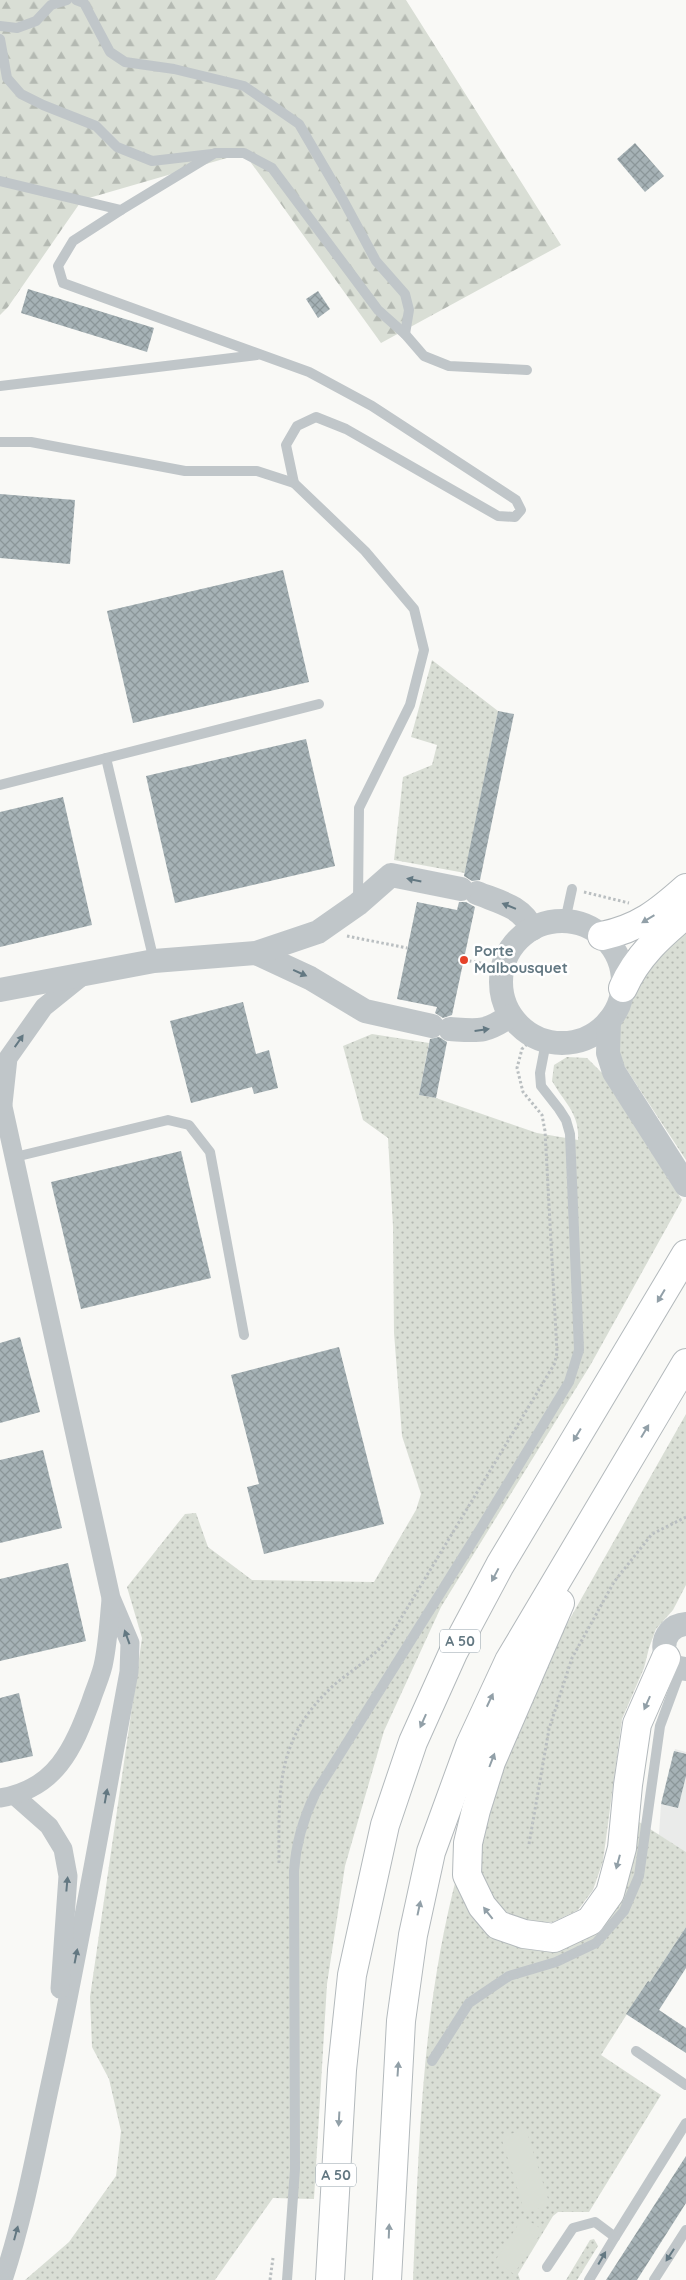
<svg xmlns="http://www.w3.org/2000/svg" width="686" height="2280" viewBox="0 0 686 2280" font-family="Quicksand,sans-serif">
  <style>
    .built { fill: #eaebea }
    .grass { fill: url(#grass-dots) }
    .forest { fill: url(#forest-firs) }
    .green { fill: #d9ded5 }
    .building { fill: url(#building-cross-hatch) }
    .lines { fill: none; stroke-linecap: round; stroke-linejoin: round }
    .motorway-casing { stroke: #b3b9bc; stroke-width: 30 }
    .path { stroke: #babfc1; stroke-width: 3; stroke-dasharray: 2.5 2.5; stroke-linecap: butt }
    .service { stroke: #c0c6c9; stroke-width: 10 }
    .minor { stroke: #c0c6c9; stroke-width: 19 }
    .tertiary { stroke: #c0c6c9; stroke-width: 24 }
    .motorway { stroke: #fff; stroke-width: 28 }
    .oneway { fill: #637882 }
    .oneway2 { fill: #92a0a8 }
    .poi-dot { fill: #e64229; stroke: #fff; stroke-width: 2 }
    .labels { text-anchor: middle; stroke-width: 5; stroke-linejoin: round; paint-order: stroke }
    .shield { fill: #fff; stroke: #92a0a8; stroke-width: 1 }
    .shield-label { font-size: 14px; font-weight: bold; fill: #637882 }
    .poi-label { font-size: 15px; font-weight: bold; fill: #637882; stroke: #fff; text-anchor: start }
  </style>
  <defs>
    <pattern id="grass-dots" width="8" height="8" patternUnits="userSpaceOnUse" patternTransform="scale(1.25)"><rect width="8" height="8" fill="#d9ded5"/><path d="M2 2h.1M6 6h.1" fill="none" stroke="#b4b9b2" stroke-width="1.8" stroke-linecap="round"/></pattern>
    <pattern id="forest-firs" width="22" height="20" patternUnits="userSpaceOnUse" patternTransform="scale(1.25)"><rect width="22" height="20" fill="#d9ded5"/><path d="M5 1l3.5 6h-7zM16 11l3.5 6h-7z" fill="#b4b9b2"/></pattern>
    <pattern id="building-cross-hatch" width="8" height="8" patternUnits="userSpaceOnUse" patternTransform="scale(1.25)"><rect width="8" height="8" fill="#a6b2b6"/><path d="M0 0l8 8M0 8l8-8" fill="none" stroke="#8b9699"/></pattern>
  </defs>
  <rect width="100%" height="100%" fill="#f9f9f6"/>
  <polygon class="built" points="675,1749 686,1752 686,1852 659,1835 661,1804"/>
  <g class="grass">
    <polygon points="432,660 498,711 465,873 394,860 403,777 432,765 437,745 411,737"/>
    <polygon points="686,920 686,1160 621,1061 613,1041 633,998 639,973"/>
    <path d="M372,1034L429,1043L419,1095L436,1098L537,1133L578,1140C580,1114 564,1102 552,1081L554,1065L567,1057L587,1058L604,1075L682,1200L591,1364L441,1607L384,1731L345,1866L327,1984L314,2199L273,2198L215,2280H25L69,2242L116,2176L121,2131L109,2079L92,2047L90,1997L142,1638L127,1587L185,1514L196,1513L208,1547L252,1580L374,1582L416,1510L421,1494L402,1436L394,1333L393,1226L388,1138L363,1120L343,1046Z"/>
    <polygon points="686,1414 686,1585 673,1610 656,1629 649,1648 644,1668 622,1719 603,1861 593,1890 578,1910 553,1922 530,1922 508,1913 491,1899 477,1872 481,1828 521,1705"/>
    <path d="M636,1820L686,1852V1927L650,1982L648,1981L601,2055L661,2095L589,2212H558L553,2216L518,2274L520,2280H413C419,2142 422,2003 459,1868L475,1917L588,1934Z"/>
    <polygon points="594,2239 598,2246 577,2280 566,2280 590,2240"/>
  </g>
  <polygon class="forest" points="0,0 406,0 561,245 381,343 244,153 82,200 8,307 0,315"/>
  <g class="green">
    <polygon points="526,2129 550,2205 525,2213 501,2137"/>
    <polygon points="523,2217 543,2230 514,2274 495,2261"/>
  </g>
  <g class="building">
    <polygon points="635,143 664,176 645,192 617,159"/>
    <polygon points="28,289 154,328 147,352 21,313"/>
    <polygon points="318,291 330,309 318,318 306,299"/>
    <polygon points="0,494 75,500 70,564 0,558"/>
    <polygon points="283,570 309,682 133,723 107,611"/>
    <polygon points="498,711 514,714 480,880 472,881 464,876"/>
    <polygon points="306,739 335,866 175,903 146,776"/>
    <polygon points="63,797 92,925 0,947 0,812"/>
    <polygon points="417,902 457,910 459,902 466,902 475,907 452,1015 443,1018 435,1013 437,1007 397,999"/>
    <polygon points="243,1002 256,1054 269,1050 278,1088 254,1094 252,1087 191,1103 170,1021"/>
    <polygon points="439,1037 447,1042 436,1098 419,1095 430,1039"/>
    <polygon points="181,1151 211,1278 81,1309 51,1182"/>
    <polygon points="20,1337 40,1412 0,1423 0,1343"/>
    <polygon points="339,1347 384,1524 264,1554 247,1487 259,1484 231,1375"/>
    <polygon points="43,1450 62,1528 0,1543 0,1460"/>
    <polygon points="68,1563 86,1641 0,1661 0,1579"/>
    <polygon points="19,1693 33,1756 0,1763 0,1698"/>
    <polygon points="674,1751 686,1754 686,1776 678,1808 661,1804"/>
    <polygon points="686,1927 686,1968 659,2010 686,2028 686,2053 626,2014 648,1981 650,1982"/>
    <polygon points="686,2156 686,2203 637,2280 606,2280"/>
  </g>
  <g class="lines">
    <defs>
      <g id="motorway">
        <path d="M602,936C639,928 658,913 686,888"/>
        <path d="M623,988C637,956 660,936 686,914"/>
        <polyline points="560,1603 491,1762 476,1810 468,1843 467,1875 482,1906 498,1925 524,1934 554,1938 590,1921 610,1893 622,1848 628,1785 637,1724 666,1658"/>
        <polyline points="330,2280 342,2070 352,1975 385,1825 413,1742 453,1653 500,1565 686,1254"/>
        <polyline points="387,2280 401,2021 413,1935 431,1852 470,1745 509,1661 686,1363"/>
      </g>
    </defs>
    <use href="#motorway" class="motorway-casing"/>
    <g class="path">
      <polyline points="584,892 629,903"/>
      <polyline points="347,936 407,948"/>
      <polyline points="464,960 503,967"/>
      <polyline points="529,1844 549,1729 572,1658 614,1582 652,1534 686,1517"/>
      <path d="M279,1863C279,1789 275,1739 334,1685C349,1672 368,1661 382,1646C388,1640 392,1632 397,1625L555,1363L557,1352L545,1131L542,1115L523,1092L517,1068L522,1049L533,1038"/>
      <polyline points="270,2280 273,2258"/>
    </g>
    <g class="service">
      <polyline points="76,0 84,3 110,52 125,62 174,69 244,86 299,124 341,196 376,261 405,294 409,310 405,334"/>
      <polyline points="0,26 17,28 36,21 51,5 67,0"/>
      <polyline points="0,39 7,78 21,94 43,105 96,126 117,147 152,161 212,154"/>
      <polyline points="0,181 121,210 215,153 244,153 272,168 378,310 405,334 424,356 449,366 527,370"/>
      <polyline points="121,210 73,241 58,266 63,283 309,372 372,406 516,500 521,510 515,517 498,516 346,429 316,417 297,426 286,445 294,483"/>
      <polyline points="0,386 257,355"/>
      <polyline points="0,442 31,442 185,471 257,471 294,483 365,551 414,609 424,650 410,705 359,808 358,900"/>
      <polyline points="106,758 154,961"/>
      <polyline points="0,785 319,704"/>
      <polyline points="565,921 572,889"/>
      <polyline points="15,1157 168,1120 189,1125 210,1152 244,1335"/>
      <polyline points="636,2051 686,2085"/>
      <polyline points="432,2061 469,2003 509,1976 556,1962 596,1943 624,1911 639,1876 660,1726 681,1669"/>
      <polyline points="547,2267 573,2228 595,2222 615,2237 686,2123"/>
      <path d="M287,2280L295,2169L294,1871C296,1842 303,1819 315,1794L476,1536L569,1382L579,1350L570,1134L566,1120L559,1109L541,1086L540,1073L546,1042"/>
      <polyline points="589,2280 615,2237"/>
      <polyline points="654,2280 686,2230"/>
    </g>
    <g class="minor">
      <path d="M0,1093L111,1598L130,1643L129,1672C103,1810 80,1948 50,2085C36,2150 24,2217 3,2280"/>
      <polyline points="3,1104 8,1058 44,1007 85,974"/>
      <polyline points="15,1796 49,1826 63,1849 68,1876 60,1989"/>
      <path d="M0,1798C56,1789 73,1749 91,1701C95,1688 102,1674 104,1661C108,1641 109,1620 111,1600"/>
    </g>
    <g class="tertiary">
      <path d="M477,893C499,902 522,906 532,929"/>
      <circle cx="562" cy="982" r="61"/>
      <polyline points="256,953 310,978 365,1011 432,1026"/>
      <polyline points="0,990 154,961 256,953 318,932 358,904 391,875 461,889"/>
      <polyline points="609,1021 608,1053 614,1072 686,1185"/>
      <path d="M450,1029C479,1031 485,1033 510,1016"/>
      <path d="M686,1624C657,1626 657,1668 686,1669"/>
    </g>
    <use href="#motorway" class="motorway"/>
  </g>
  <defs><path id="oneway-solid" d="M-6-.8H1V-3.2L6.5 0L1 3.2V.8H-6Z" transform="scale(1.25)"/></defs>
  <g class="oneway">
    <use href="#oneway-solid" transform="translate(414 880) rotate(-168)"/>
    <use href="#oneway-solid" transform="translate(509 906) rotate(-158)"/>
    <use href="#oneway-solid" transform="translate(300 973) rotate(24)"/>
    <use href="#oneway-solid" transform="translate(482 1030) rotate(-8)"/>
    <use href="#oneway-solid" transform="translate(19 1041) rotate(-55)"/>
    <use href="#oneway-solid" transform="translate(127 1637) rotate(-110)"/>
    <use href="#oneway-solid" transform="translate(106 1796) rotate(-80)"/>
    <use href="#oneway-solid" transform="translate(67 1884) rotate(-85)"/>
    <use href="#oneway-solid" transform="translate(76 1956) rotate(-79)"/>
    <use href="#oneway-solid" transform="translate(16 2233) rotate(-75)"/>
    <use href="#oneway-solid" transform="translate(670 2255) rotate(123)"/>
    <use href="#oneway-solid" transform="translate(602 2258) rotate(-60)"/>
  </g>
  <g class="oneway2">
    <use href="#oneway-solid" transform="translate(648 919) rotate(149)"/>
    <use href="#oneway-solid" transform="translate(661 1296) rotate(121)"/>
    <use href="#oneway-solid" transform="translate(645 1431) rotate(-59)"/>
    <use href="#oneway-solid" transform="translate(577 1435) rotate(121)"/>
    <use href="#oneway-solid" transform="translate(495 1575) rotate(118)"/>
    <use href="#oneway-solid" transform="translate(490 1700) rotate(-65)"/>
    <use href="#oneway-solid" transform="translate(647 1703) rotate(114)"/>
    <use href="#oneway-solid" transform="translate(423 1721) rotate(114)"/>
    <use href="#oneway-solid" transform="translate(492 1760) rotate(-69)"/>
    <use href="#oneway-solid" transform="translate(618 1862) rotate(105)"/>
    <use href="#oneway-solid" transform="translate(419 1908) rotate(-78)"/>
    <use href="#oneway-solid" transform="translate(488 1913) rotate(-128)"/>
    <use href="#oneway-solid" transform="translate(398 2069) rotate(-86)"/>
    <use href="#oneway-solid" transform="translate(339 2119) rotate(93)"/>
    <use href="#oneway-solid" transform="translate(389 2231) rotate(-88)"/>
  </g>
  <circle class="poi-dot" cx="464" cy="960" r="5"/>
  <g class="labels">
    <g class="shield">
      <rect x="440" y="1629.5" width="40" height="23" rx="4"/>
      <rect x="316" y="2163.5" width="40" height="23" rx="4"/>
    </g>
    <g class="shield-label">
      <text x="460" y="1646">A 50</text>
      <text x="336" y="2180">A 50</text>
    </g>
    <g class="poi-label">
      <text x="474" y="956">Porte<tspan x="474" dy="17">Malbousquet</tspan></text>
    </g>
  </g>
</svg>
